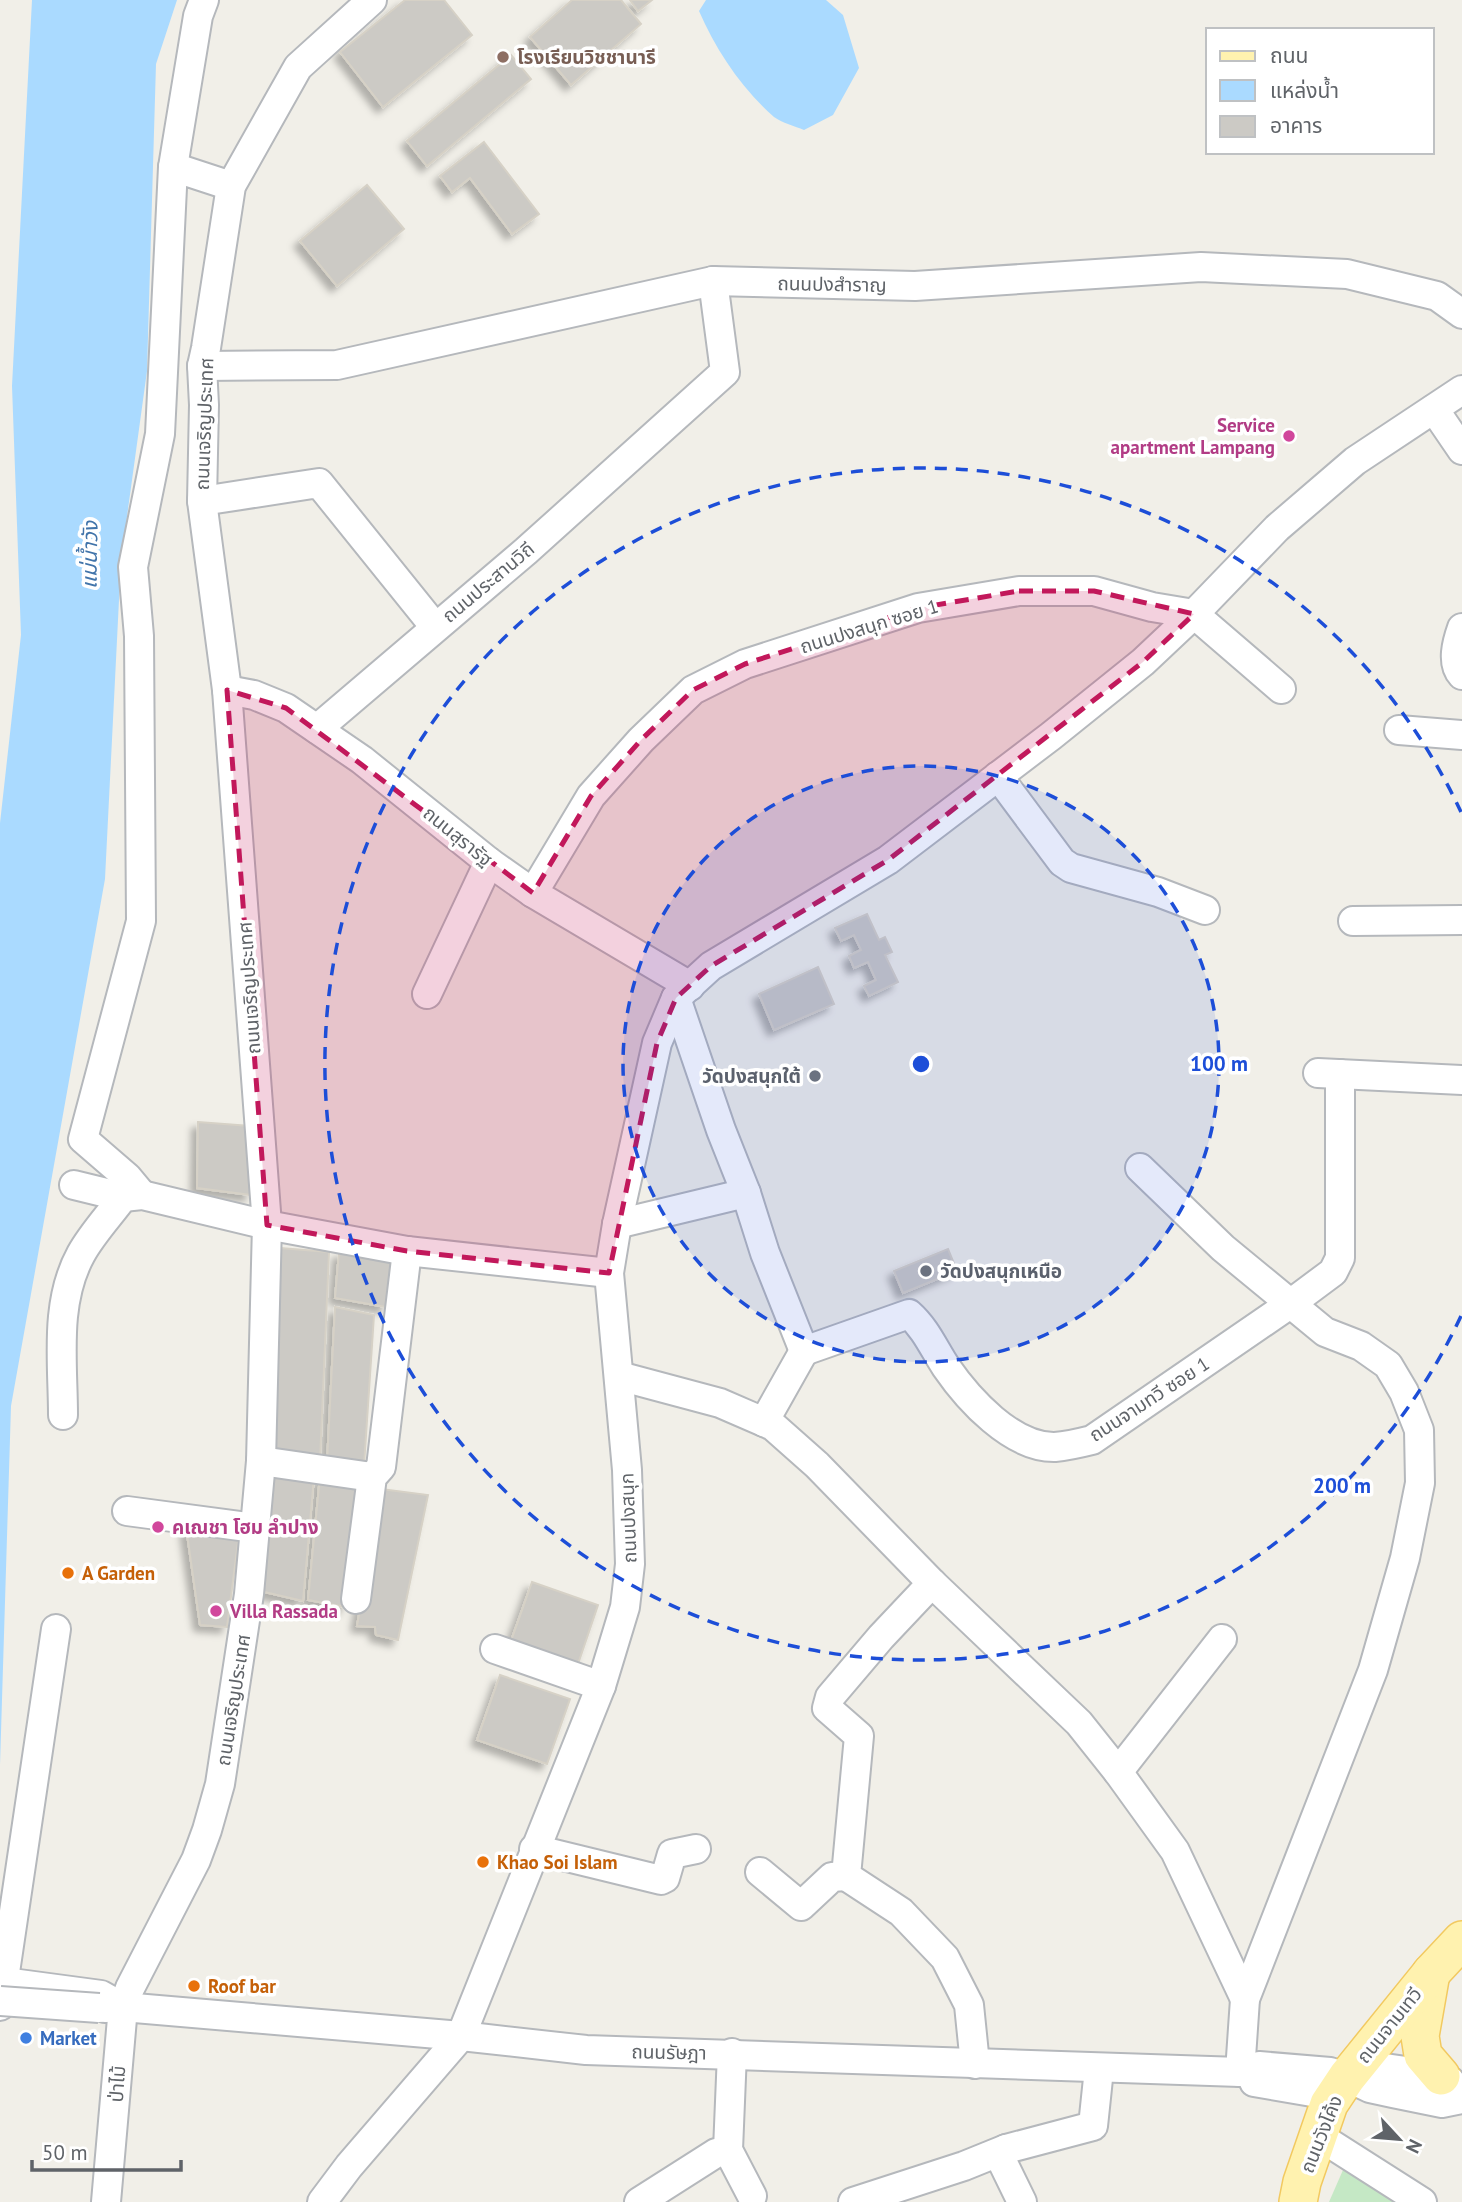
<svg xmlns="http://www.w3.org/2000/svg" width="1462" height="2202" viewBox="0 0 1462 2202" font-family="'PT Sans','Noto Sans Thai',sans-serif">
  <style>
    .green { fill: #c5e8c5 }
    .water { fill: #aadaff }
    .building { fill: #cccac5; stroke: #d6d1c6; stroke-width: 2; filter: url(#shadow) }
    .lines { fill: none; stroke-linecap: round; stroke-linejoin: round }
    .minor-casing { stroke: #b5b8bc; stroke-width: 32 }
    .major-casing { stroke: #f2c960; stroke-width: 40 }
    .minor { stroke: #fff; stroke-width: 28 }
    .major { stroke: #fff2af; stroke-width: 37 }
    .minor-bridge-casing { stroke: #b5b8bc; stroke-width: 32; stroke-linecap: butt }
    .minor-bridge { stroke: #fff; stroke-width: 28 }
    .marked { fill: #c2185b; fill-opacity: 0.2; stroke: #c2185b; stroke-width: 5; stroke-dasharray: 14 9; stroke-linejoin: round }
    .ring { fill: none; stroke: #1d4ed8; stroke-width: 3.5; stroke-dasharray: 12 9 }
    .education-dot { fill: #8d6e63; stroke: #fff; stroke-width: 2.5 }
    .hotel-dot { fill: #d1479c; stroke: #fff; stroke-width: 2.5 }
    .worship-dot { fill: #6b7280; stroke: #fff; stroke-width: 2.5 }
    .food-dot { fill: #e8710a; stroke: #fff; stroke-width: 2.5 }
    .shop-dot { fill: #3f7fe0; stroke: #fff; stroke-width: 2.5 }
    .labels { text-anchor: middle; stroke-width: 7; stroke-linejoin: round; paint-order: stroke }
    .education-label { font-size: 19px; font-weight: bold; fill: #785e54; stroke: #fff; text-anchor: start }
    .street-label { font-size: 19px; fill: #5f6368; stroke: #fff }
    .hotel-label { font-size: 19px; font-weight: bold; fill: #b23c85; stroke: #fff; text-anchor: start }
    .worship-label { font-size: 19px; font-weight: bold; fill: #5b616d; stroke: #fff; text-anchor: end }
    .food-label { font-size: 19px; font-weight: bold; fill: #c56008; stroke: #fff; text-anchor: start }
    .shop-label { font-size: 19px; font-weight: bold; fill: #366cbe; stroke: #fff; text-anchor: start }
    .water-label { font-size: 21px; font-style: italic; fill: #4174aa; stroke: #fff }
    .centre { fill: #1d4ed8; stroke: #fff; stroke-width: 3.5 }
    .ring-label { font-size: 21px; text-anchor: middle; font-weight: bold; fill: #1d4ed8; stroke: #fff; stroke-width: 7; stroke-linejoin: round; paint-order: stroke }
  </style>
  <defs>
    <filter id="shadow"><feDropShadow dx="-6" dy="6" stdDeviation="3.5" flood-color="#0004"/></filter>
  </defs>
  <rect width="100%" height="100%" fill="#f1efe8"/>
  <polygon class="green" points="1343,2170 1396,2202 1329,2202"/>
  <g class="water">
    <polygon points="32,0 177,0 156,64 147,371 121,560 105,879 11,1406 0,1765 0,823 21,635 12,386"/>
    <path d="M706,0H826L843,15L859,68L833,115L804,130C795,126 782,123 774,117C741,88 716,50 699,11Z"/>
  </g>
  <g class="building">
    <polygon points="405,0 444,0 472,35 383,107 340,52"/>
    <polygon points="572,0 621,0 641,24 571,85 530,37"/>
    <polygon points="630,0 652,0 638,11"/>
    <polygon points="511,55 531,79 427,166 407,141"/>
    <polygon points="484,142 539,214 512,234 470,178 452,192 440,176"/>
    <polygon points="367,185 404,229 337,286 300,241"/>
    <polygon points="867,914 879,940 885,937 892,952 885,955 898,982 869,996 864,986 876,980 868,962 854,968 849,956 861,950 854,935 841,941 835,928"/>
    <polygon points="818,967 834,1004 774,1030 759,994"/>
    <polygon points="198,1122 250,1126 251,1195 197,1188"/>
    <polygon points="280,1248 329,1252 320,1461 272,1453"/>
    <polygon points="948,1249 957,1271 903,1293 894,1271"/>
    <polygon points="339,1252 395,1259 386,1307 335,1298"/>
    <polygon points="335,1307 374,1315 364,1466 327,1462"/>
    <polygon points="272,1470 314,1477 303,1601 260,1591"/>
    <polygon points="320,1476 359,1485 346,1607 308,1600"/>
    <polygon points="381,1489 428,1495 398,1640 376,1635 375,1627 357,1626"/>
    <polygon points="186,1527 239,1535 227,1627 200,1625"/>
    <polygon points="532,1582 598,1605 578,1664 511,1641"/>
    <polygon points="500,1675 570,1699 547,1764 477,1740"/>
  </g>
  <g class="lines">
    <defs>
      <g id="minor">
        <polyline points="173,167 198,16 204,0"/>
        <polyline points="202,366 337,365 713,281 915,286 1201,267 1347,274 1437,296 1462,314"/>
        <polyline points="1434,409 1462,450"/>
        <polyline points="202,501 319,483 435,627"/>
        <path d="M1462,628C1457,642 1451,663 1462,675"/>
        <polyline points="227,690 254,695 286,708 362,760 489,862 533,893 690,986"/>
        <polyline points="317,729 526,551 725,372 713,281"/>
        <polyline points="1399,730 1462,735"/>
        <polyline points="998,776 1062,862 1071,868 1158,892 1205,910"/>
        <polyline points="533,893 591,796 641,740 693,690 745,664 918,608 1019,591 1094,591 1152,607 1194,614 1281,689"/>
        <polyline points="1353,921 1462,920"/>
        <polyline points="427,994 489,862"/>
        <polyline points="676,998 721,1130 746,1193 765,1253 804,1351"/>
        <polyline points="1318,1073 1462,1080"/>
        <polyline points="1140,1168 1223,1248 1325,1332 1361,1346 1388,1365 1404,1392 1419,1430 1420,1483 1405,1558 1373,1670 1245,1999 1240,2072"/>
        <polyline points="74,1185 123,1197 142,1195 267,1225 407,1251 609,1273"/>
        <polyline points="142,1195 127,1177 83,1139 141,921 139,636 133,567 160,434 173,167 231,186"/>
        <polyline points="617,1224 746,1193"/>
        <path d="M804,1351L909,1314C926,1329 934,1349 946,1367C968,1399 1012,1448 1055,1447C1067,1446 1080,1443 1092,1440L1290,1304L1333,1272L1340,1258V1074"/>
        <polyline points="619,1376 720,1403 773,1426 817,1465 932,1583 1079,1723 1118,1772 1175,1851 1245,1999"/>
        <path d="M63,1415C63,1362 54,1303 81,1254C92,1234 109,1216 123,1197"/>
        <polyline points="764,1422 804,1351"/>
        <polyline points="261,1461 372,1477"/>
        <polyline points="127,1511 255,1528"/>
        <polyline points="932,1583 881,1637 830,1697 827,1708 859,1736 846,1876 901,1912 945,1958 969,2005 975,2064"/>
        <polyline points="356,1599 372,1477 381,1467 407,1251"/>
        <polyline points="495,1649 601,1686"/>
        <polyline points="1118,1772 1222,1639"/>
        <polyline points="534,1849 661,1880 665,1878 672,1854 696,1849"/>
        <polyline points="760,1872 801,1906 832,1877 846,1876"/>
        <polyline points="4,1982 101,1995 117,2004"/>
        <polyline points="0,2006 56,1629"/>
        <polyline points="105,2008 123,2007 461,2036 586,2050 1240,2072 1259,2066 1330,2072 1347,2077 1370,2088 1393,2093 1442,2103 1462,2099"/>
        <polyline points="732,2053 728,2150 752,2196"/>
        <polyline points="1254,2082 1318,2093 1347,2077 1385,2068 1441,2076 1450,2081"/>
        <polyline points="1331,2144 1422,2202"/>
        <polyline points="106,2202 123,2007 130,1988 196,1860 207,1830 220,1784 249,1594 261,1461 267,1225 227,690 202,501 204,405 202,366 206,348 231,186 298,67 372,0"/>
        <polyline points="322,2202 349,2166 461,2036 601,1686 625,1607 630,1564 627,1470 609,1273 617,1224 657,1043 676,998 711,966 888,860 1051,736 1143,662 1194,614 1277,528 1355,461 1462,390"/>
        <polyline points="639,2202 716,2153 728,2150"/>
        <polyline points="853,2202 964,2166 1006,2149"/>
        <polyline points="1022,2202 1002,2161 1006,2149 1093,2126 1099,2069"/>
      </g>
      <g id="major">
        <polyline points="1431,1973 1420,2036 1423,2055 1441,2076"/>
        <polyline points="1298,2202 1302,2182 1329,2104 1347,2077 1432,1972 1462,1940"/>
      </g>
    </defs>
    <use href="#minor" class="minor-casing"/>
    <use href="#major" class="major-casing"/>
    <use href="#minor" class="minor"/>
    <use href="#major" class="major"/>
    <defs>
      <polyline id="minor-bridge" points="0,2001 99,2008"/>
    </defs>
    <use href="#minor-bridge" class="minor-bridge-casing"/>
    <use href="#minor-bridge" class="minor-bridge"/>
  </g>
  <path class="marked" d="M1019,591H1094L1194,614L1143,662L888,860L711,966L676,998L657,1043L609,1273L407,1251L267,1225L227,690L286,708L533,893L591,796L641,740L693,690L745,664L918,608Z"/>
  <circle cx="921" cy="1064" r="298" fill="#1d4ed8" fill-opacity=".12"/>
  <g class="ring">
    <circle cx="921" cy="1064" r="298"/>
    <path d="M1461 1316A596 596 0 1 1 1461 812"/>
  </g>
  <circle class="education-dot" cx="503" cy="57" r="7"/>
  <g class="hotel-dot">
    <circle cx="1289" cy="436" r="7"/>
    <circle cx="158" cy="1527" r="7"/>
    <circle cx="216" cy="1611" r="7"/>
  </g>
  <g class="worship-dot">
    <circle cx="815" cy="1076" r="7"/>
    <circle cx="926" cy="1271" r="7"/>
  </g>
  <g class="food-dot">
    <circle cx="68" cy="1573" r="7"/>
    <circle cx="483" cy="1862" r="7"/>
    <circle cx="194" cy="1986" r="7"/>
  </g>
  <circle class="shop-dot" cx="26" cy="2038" r="7"/>
  <g class="labels">
    <g class="education-label">
      <text x="517" y="64">โรงเรียนวิชชานารี</text>
    </g>
    <g class="street-label">
      <text transform="translate(832 284) rotate(1)" y="7">ถนนปงสำราญ</text>
      <text transform="translate(204 424) rotate(-88)" y="7">ถนนเจริญประเทศ</text>
      <text transform="translate(488 582) rotate(-40)" y="7">ถนนประสานวิถี</text>
      <text transform="translate(869 626) rotate(-17)" y="7">ถนนปงสนุก ซอย 1</text>
      <text transform="translate(458 836) rotate(39)" y="7">ถนนสุรารัฐ</text>
      <text transform="translate(249 988) rotate(-94)" y="7">ถนนเจริญประเทศ</text>
      <text transform="translate(1149 1399) rotate(-33)" y="7">ถนนจามทวี ซอย 1</text>
      <text transform="translate(628 1518) rotate(-92)" y="7">ถนนปงสนุก</text>
      <text transform="translate(233 1700) rotate(-81)" y="7">ถนนเจริญประเทศ</text>
      <text transform="translate(1389 2025) rotate(-51)" y="7">ถนนจามเทวี</text>
      <text transform="translate(669 2052) rotate(1)" y="7">ถนนรัษฎา</text>
      <text transform="translate(117 2084) rotate(-86)" y="7">ป่าไม้</text>
      <text transform="translate(1321 2134) rotate(-68)" y="7">ถนนวังโค้ง</text>
    </g>
    <g class="hotel-label">
      <text x="1275" y="432" text-anchor="end">Service<tspan x="1275" dy="22">apartment Lampang</tspan></text>
      <text x="172" y="1534">คเณชา โฮม ลำปาง</text>
      <text x="230" y="1618">Villa Rassada</text>
    </g>
    <g class="worship-label">
      <text x="801" y="1083">วัดปงสนุกใต้</text>
      <text x="940" y="1278" text-anchor="start">วัดปงสนุกเหนือ</text>
    </g>
    <g class="food-label">
      <text x="82" y="1580">A Garden</text>
      <text x="497" y="1869">Khao Soi Islam</text>
      <text x="208" y="1993">Roof bar</text>
    </g>
    <g class="shop-label">
      <text x="40" y="2045">Market</text>
    </g>
    <g class="water-label">
      <text transform="translate(90 555) rotate(-89)" y="7">แม่น้ำวัง</text>
    </g>
  </g>
  <circle cx="921" cy="1064" r="10" class="centre"/>
  <g class="ring-label">
    <text x="1219" y="1071">100 m</text>
    <text x="1342" y="1493">200 m</text>
  </g>
  <rect x="1206" y="28" width="228" height="126" fill="#ffffff" stroke="#bfc1c3" stroke-width="2"/>
  <rect x="1220" y="51" width="35" height="10" fill="#fff2af" stroke="#bfc1c3" stroke-width="2"/>
  <text x="1270" y="63" font-size="21" fill="#5f6368">ถนน</text>
  <rect x="1220" y="80" width="35" height="21" fill="#aadaff" stroke="#bfc1c3" stroke-width="2"/>
  <text x="1270" y="98" font-size="21" fill="#5f6368">แหล่งน้ำ</text>
  <rect x="1220" y="116" width="35" height="21" fill="#cccac5" stroke="#bfc1c3" stroke-width="2"/>
  <text x="1270" y="133" font-size="21" fill="#5f6368">อาคาร</text>
  <g transform="translate(1399 2139) rotate(116)" stroke="#ffffff" stroke-width="5" paint-order="stroke">
  <path d="M0-5L12 26L0 18L-12 26Z" fill="#5f6368"/>
  <text y="-10" font-size="19" font-weight="bold" text-anchor="middle" fill="#5f6368">N</text>
  </g>
  <path d="M32 2160v10h149v-10" fill="none" stroke="#5f6368" stroke-width="3.5"/>
  <text x="42" y="2160" font-size="21" fill="#5f6368" stroke="#ffffff" stroke-width="5" paint-order="stroke">50 m</text>
</svg>
